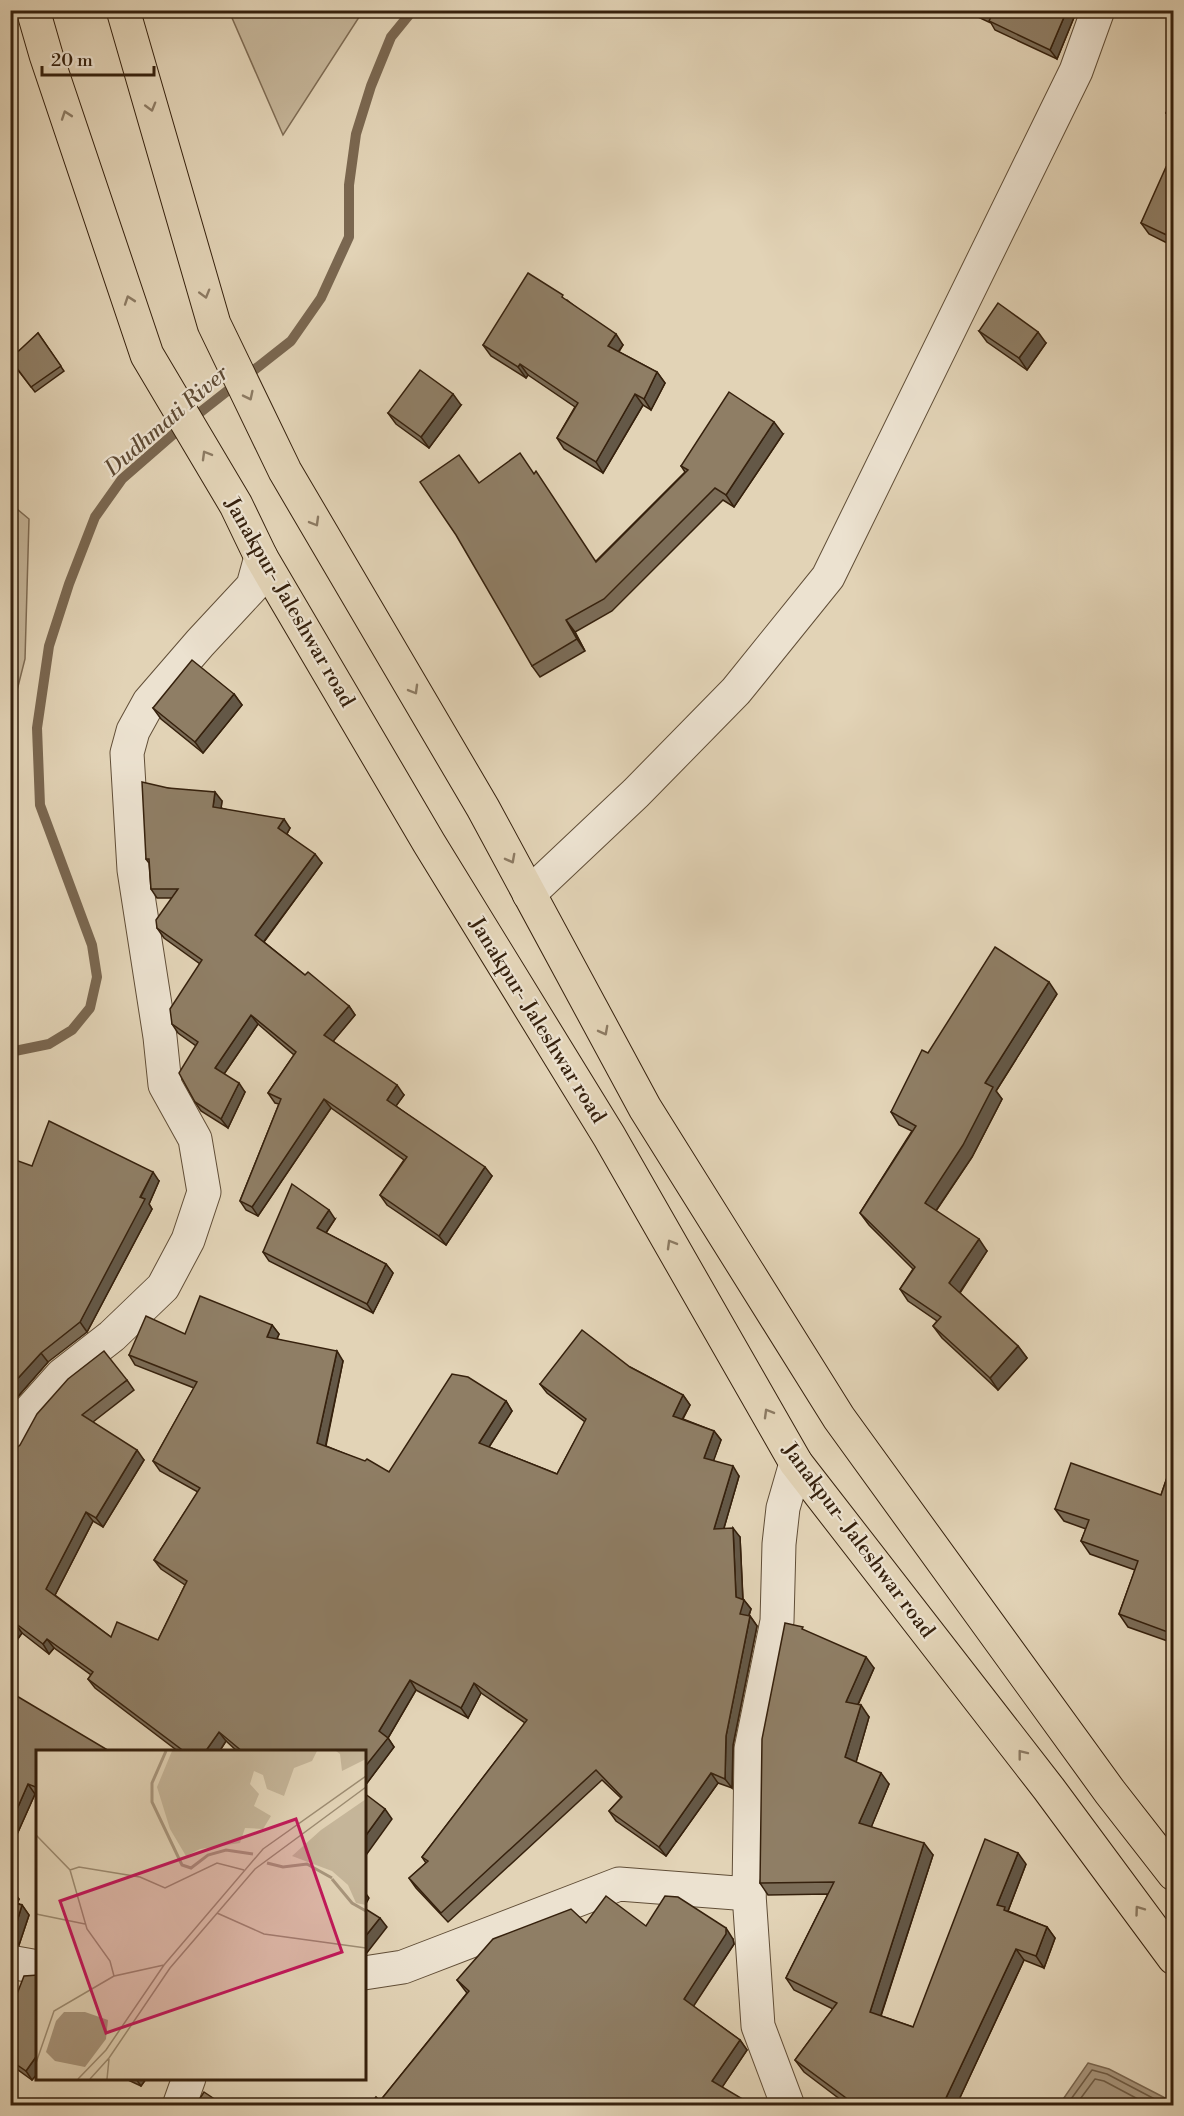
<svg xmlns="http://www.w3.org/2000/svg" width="1184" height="2116" viewBox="0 0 1184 2116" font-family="'Libre Bodoni',serif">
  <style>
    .green { fill: #c5b599; stroke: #7e6b53; stroke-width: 1.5 }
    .water { fill: #a8967d; stroke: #7a6750; stroke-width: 1.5 }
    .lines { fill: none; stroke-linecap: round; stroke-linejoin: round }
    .shore { stroke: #6f5c45; stroke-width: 1.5 }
    .stream { stroke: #7a6750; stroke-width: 10 }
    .minor-casing { stroke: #614e37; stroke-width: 35 }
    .trunk-casing { stroke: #36210d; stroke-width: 35 }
    .minor { stroke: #ece2d0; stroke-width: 33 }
    .trunk { stroke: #e2d3b6; stroke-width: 33 }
    .wall { fill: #7b6c57; stroke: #36210d; stroke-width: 1.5 }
    .shaded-wall { fill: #645847; stroke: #36210d; stroke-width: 1.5 }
    .building { fill: #8f7e65; stroke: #36210d; stroke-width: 1.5 }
    .oneway { stroke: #8c7a62 }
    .labels { text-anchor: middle; stroke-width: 4.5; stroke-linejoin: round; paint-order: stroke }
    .street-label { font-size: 21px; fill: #36210d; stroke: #ece2d0 }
    .water-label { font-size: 22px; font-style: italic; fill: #5e4a34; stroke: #ece2d0 }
    .inset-river { fill: none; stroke: #a8967d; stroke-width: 3 }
    .inset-road { fill: none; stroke: #9d8c72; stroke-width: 1.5 }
    .view { fill: #c2185b; fill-opacity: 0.15; stroke: #c2185b; stroke-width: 3 }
    .inset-edge { fill: none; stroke: #36210d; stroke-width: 3 }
  </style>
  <rect width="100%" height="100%" fill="#e2d3b6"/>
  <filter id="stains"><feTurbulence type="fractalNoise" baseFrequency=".00333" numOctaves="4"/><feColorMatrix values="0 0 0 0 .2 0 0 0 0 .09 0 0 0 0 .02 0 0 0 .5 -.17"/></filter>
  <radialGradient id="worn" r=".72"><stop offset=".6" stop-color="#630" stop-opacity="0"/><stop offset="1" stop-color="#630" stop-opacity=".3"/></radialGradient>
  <g class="green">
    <polygon points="229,11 363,11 283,135"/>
    <polygon points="11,504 29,519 25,659 11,714"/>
  </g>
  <polygon class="water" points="1088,2063 1109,2069 1173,2102 1173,2105 1059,2105"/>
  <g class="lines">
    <g class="shore">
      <polyline points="1066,2106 1092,2070 1107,2074 1168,2106"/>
      <polyline points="1075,2106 1095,2079 1104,2081 1151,2106"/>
    </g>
    <polyline class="stream" points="10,1052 49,1044 72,1030 90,1008 97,977 92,945 40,805 37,728 49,646 69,584 95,517 122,479 184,425 291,341 321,298 349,237 349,185 356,134 371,86 391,37 413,10"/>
    <defs>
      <g id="minor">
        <polyline points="529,894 636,793 736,691 828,577 1076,71 1098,10"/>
        <polyline points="10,1445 28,1413 62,1375 112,1336 163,1287 188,1240 204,1192 195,1139 165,1085 160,1037 134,870 127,753 133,731 149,702 200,643 253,586 261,557"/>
        <polyline points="749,1894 758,2026 788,2106"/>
        <polyline points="10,1962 38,1967"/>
        <polyline points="364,1973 403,1967 619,1884 749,1894 751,1749 777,1621 779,1544 783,1508 796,1463"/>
        <polyline points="179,2106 189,2078"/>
      </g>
      <g id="trunk">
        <polyline points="33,10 46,55 147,355 236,505 261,557 429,843 609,1136 796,1463 1049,1789 1174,1958"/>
        <polyline points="123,10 214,324 285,471 483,808 645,1108 839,1418 1110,1792 1174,1874"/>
      </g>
    </defs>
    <use href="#minor" class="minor-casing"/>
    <use href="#trunk" class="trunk-casing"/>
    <use href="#minor" class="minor"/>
    <use href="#trunk" class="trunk"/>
  </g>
  <g class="wall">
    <polygon points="963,10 1077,10 1057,59 995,30 991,23"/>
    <polygon points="1173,98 1173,123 1166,113"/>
    <polygon points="1173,170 1173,246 1149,234 1141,223"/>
    <polygon points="567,300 623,345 619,352 657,372 665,383 651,410 643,405 603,473 564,449 557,438 575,407 528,375 526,378 491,356 483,345"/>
    <polygon points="979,331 1046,343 1027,370 987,342"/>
    <polygon points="38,333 64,371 35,392 14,365"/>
    <polygon points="461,405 429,448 396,424 388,413"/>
    <polygon points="783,434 734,507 723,500 612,611 575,632 585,651 540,677 532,666 479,483 596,561 685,472 681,466"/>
    <polygon points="234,694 242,705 203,753 161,719 153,708"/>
    <polygon points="168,788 222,801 221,808 290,828 287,834 322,863 264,942 305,975 349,1006 355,1015 333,1041 404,1095 396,1106 492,1176 446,1245 387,1205 380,1195 404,1160 331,1108 258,1216 246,1210 240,1201 279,1104 275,1103 268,1093 294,1055 258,1024 224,1074 245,1092 228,1128 201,1111 195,1102 196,1046 178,1033 172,1024 200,964 164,938 157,928 172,898 157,898 151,889 149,863 146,859"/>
    <polygon points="1057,994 996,1091 1002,1099 972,1157 936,1211 987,1251 960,1293 1018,1346 1027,1358 998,1390 942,1338 933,1326 937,1321 908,1301 900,1289 913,1269 869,1225 860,1213 912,1131 899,1125 891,1112"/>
    <polygon points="32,1166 159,1181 149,1204 152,1209 87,1332 48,1362 14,1401"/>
    <polygon points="335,1219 326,1233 386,1264 393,1273 373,1313 269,1261 263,1252"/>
    <polygon points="272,1325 279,1334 277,1339 343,1361 326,1446 389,1472 506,1401 512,1411 489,1447 557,1474 585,1422 547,1393 540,1384 630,1367 683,1395 690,1405 683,1419 714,1431 721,1440 713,1461 739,1476 724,1528 740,1537 743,1599 751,1609 749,1616 750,1616 757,1626 733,1745 732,1788 718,1783 666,1856 616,1821 609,1811 621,1798 602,1780 448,1922 416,1888 409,1878 426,1863 422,1857 525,1723 481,1693 468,1718 416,1690 388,1738 394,1747 364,1787 364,1752 238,1752 226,1741 219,1752 179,1752 95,1688 88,1679 91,1675 54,1648 49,1654 22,1633 10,1650 13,1451 127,1380 134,1390 93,1422 144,1460 103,1527 93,1521 55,1595 111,1637 158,1640 185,1585 161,1569 154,1560 198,1492 160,1471 153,1461 194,1388 135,1365 129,1355 185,1334"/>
    <polygon points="1173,1460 1173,1643 1128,1627 1119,1614 1135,1570 1090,1554 1081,1541 1086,1529 1064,1521 1055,1509 1161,1495"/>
    <polygon points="805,1631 874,1668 858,1705 869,1717 856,1762 889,1784 871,1827 933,1855 881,2016 913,2027 1026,1864 1008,1911 1047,1927 1055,1938 1044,1968 1024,1960 956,2106 849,2106 804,2072 795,2060 833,2009 794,1990 786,1978 828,1894 768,1895 760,1883"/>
    <polygon points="10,1692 38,1752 38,1795 35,1794 10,1850"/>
    <polygon points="10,1889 19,1899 17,1903 22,1905 29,1915 19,1945 10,1944"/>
    <polygon points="586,1923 646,1926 733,1939 734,1944 693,2006 740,2040 747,2050 722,2087 380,2101 467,1993 457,1980"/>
    <polygon points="37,1976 38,2073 32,2080 10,2064 10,2012"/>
    <polygon points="126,2079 146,2079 141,2086"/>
  </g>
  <g class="shaded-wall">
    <polygon points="1067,10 1077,10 1057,59 1050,50"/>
    <polygon points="1038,332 1046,343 1027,370 1019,358"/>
    <polygon points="616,334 623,345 615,356 608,346"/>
    <polygon points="520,364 528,375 526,378 518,367"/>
    <polygon points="657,372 665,383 651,410 644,399"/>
    <polygon points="453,394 461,405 429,448 421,437"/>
    <polygon points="635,394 643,405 603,473 596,462"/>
    <polygon points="774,422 783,434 734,507 726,495"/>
    <polygon points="566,620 575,632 585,651 577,639"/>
    <polygon points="234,694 242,705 203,753 195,742"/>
    <polygon points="215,792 222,801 220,816 213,807"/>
    <polygon points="284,819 290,828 285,837 278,828"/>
    <polygon points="315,854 322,863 262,944 255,935"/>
    <polygon points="1049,982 1057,994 996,1091 1002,1099 972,1157 933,1215 925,1203 985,1083"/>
    <polygon points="349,1006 355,1015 330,1045 324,1035"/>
    <polygon points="251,1015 258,1024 222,1077 215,1068"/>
    <polygon points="239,1083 245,1092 228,1128 221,1119"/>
    <polygon points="397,1085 404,1095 393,1110 387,1100"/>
    <polygon points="324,1099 331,1108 258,1216 252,1207"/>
    <polygon points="485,1167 492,1176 446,1245 439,1236"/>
    <polygon points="153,1172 159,1181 149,1204 152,1209 87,1332 80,1322"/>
    <polygon points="329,1210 335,1219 323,1237 317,1228"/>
    <polygon points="979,1239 987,1251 958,1295 949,1283"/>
    <polygon points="386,1264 393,1273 373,1313 367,1304"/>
    <polygon points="272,1325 279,1334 273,1347 267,1337"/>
    <polygon points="1018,1346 1027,1358 998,1390 990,1378"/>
    <polygon points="337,1351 343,1361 324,1453 317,1443"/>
    <polygon points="41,1353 48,1362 14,1401 10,1407 10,1387"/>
    <polygon points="683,1395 690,1405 679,1425 673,1416"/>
    <polygon points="506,1401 512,1411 485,1453 479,1443"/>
    <polygon points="714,1431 721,1440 711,1468 704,1458"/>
    <polygon points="137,1450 144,1460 103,1527 96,1518"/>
    <polygon points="733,1466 739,1476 721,1538 714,1529"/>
    <polygon points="86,1512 93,1521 53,1599 46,1589"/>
    <polygon points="733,1528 740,1537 743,1603 744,1600 751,1609 746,1623 740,1614 736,1597"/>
    <polygon points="750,1616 757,1626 733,1745 732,1788 725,1779 726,1736"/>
    <polygon points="15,1623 22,1633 10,1650 10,1630"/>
    <polygon points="47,1639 54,1648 49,1654 43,1644"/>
    <polygon points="866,1657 874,1668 854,1713 846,1702"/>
    <polygon points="410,1680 416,1690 388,1738 394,1747 364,1787 364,1768 379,1731"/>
    <polygon points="474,1683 481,1693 468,1718 461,1708"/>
    <polygon points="861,1705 869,1717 854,1769 845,1757"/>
    <polygon points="219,1732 226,1741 219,1752 205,1752"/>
    <polygon points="711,1773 718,1783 666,1856 659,1847"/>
    <polygon points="881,1773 889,1784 868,1835 859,1823"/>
    <polygon points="28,1784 35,1794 10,1850 10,1825"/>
    <polygon points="385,1809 392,1819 364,1858 364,1838"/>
    <polygon points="924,1843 933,1855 878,2024 870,2012"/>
    <polygon points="1018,1853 1026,1864 1008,1911 1013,1918 997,1905"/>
    <polygon points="12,1889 19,1899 15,1910 10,1905 10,1893"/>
    <polygon points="364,1891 369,1898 364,1907"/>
    <polygon points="22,1905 29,1915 19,1945 13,1935"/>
    <polygon points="380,1918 387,1927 366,1954 364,1951 364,1938"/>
    <polygon points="1047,1927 1055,1938 1044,1968 1036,1956"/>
    <polygon points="726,1928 733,1939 734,1944 691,2010 684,1999"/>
    <polygon points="1016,1949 1024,1960 956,2106 945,2100"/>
    <polygon points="740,2040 747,2050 719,2092 712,2081"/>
    <polygon points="38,2054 38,2073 32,2080 26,2071"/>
    <polygon points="136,2079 146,2079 141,2086"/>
  </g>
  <g class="building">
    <polygon points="976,10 1067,10 1050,50 989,21 991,17"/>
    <polygon points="1173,98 1173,116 1166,113"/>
    <polygon points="1166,167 1173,170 1173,238 1141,223"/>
    <polygon points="528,273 563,295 562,297 616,334 608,346 657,372 644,399 635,394 596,462 557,438 578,403 520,364 518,367 483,345"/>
    <polygon points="998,303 1038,332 1019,358 979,331"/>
    <polygon points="38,333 61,366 31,387 10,359"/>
    <polygon points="420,370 453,394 421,437 388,413"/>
    <polygon points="729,392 774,422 726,495 715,488 604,599 566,620 577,639 532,666 456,535 420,482 459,455 479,483 520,453 534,474 536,471 596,562 688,470 681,466"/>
    <polygon points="192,660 234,694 195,742 153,708"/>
    <polygon points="142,782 168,788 215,792 213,807 284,819 278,828 315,854 255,935 305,975 308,972 349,1006 324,1035 397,1085 387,1100 485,1167 439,1236 380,1195 407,1157 324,1099 252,1207 240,1201 281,1099 268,1093 296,1052 251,1015 215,1068 239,1083 221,1119 195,1102 179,1073 198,1042 172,1024 170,1009 202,960 157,928 156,920 178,889 151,889 149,859 146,859"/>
    <polygon points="995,947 1049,982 985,1083 993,1087 963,1145 925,1203 979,1239 949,1283 1018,1346 990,1378 933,1326 941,1317 900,1289 915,1267 860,1213 916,1126 891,1112 922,1050 928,1053"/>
    <polygon points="49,1121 153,1172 140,1197 145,1199 80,1322 41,1353 10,1387 10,1158 32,1166"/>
    <polygon points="292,1184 329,1210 317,1228 386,1264 367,1304 263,1252"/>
    <polygon points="200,1296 272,1325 267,1337 337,1351 317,1443 365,1461 367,1459 389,1472 452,1374 468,1377 506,1401 479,1443 557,1474 586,1419 540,1384 582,1330 630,1367 683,1395 673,1416 714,1431 704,1458 733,1466 714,1529 733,1528 736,1597 744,1600 740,1614 750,1616 726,1736 725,1779 711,1773 659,1847 609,1811 622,1797 596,1770 441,1913 409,1878 428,1861 422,1857 527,1720 474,1683 461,1708 410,1680 379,1731 388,1738 364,1768 364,1752 243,1752 219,1732 205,1752 185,1752 88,1679 93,1672 47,1639 43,1644 15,1623 10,1630 10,1452 13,1451 20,1445 37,1414 68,1379 104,1351 127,1380 82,1415 137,1450 96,1518 86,1512 46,1589 111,1637 117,1622 158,1640 187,1581 154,1560 200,1488 153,1461 197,1382 129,1355 146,1316 185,1334"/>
    <polygon points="1173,1460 1173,1634 1119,1614 1138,1561 1081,1541 1089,1520 1055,1509 1071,1463 1161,1495"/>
    <polygon points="785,1623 803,1627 802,1629 866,1657 846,1702 861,1705 845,1757 881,1773 859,1823 924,1843 870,2012 913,2027 985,1839 1018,1853 997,1905 1005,1907 1004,1910 1047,1927 1036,1956 1016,1949 945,2100 956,2106 857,2106 795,2060 837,2003 786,1978 834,1882 760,1883 762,1739"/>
    <polygon points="10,1692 111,1752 38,1752 38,1788 28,1784 10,1825"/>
    <polygon points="364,1793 385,1809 364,1838"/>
    <polygon points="606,1896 646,1926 665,1896 678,1897 726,1928 726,1934 684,1999 740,2040 712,2081 751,2104 750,2106 369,2106 376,2097 380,2101 469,1991 457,1980 493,1939 571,1909 586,1923"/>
    <polygon points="10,1902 22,1905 13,1935 10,1935"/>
    <polygon points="364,1908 380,1918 364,1938"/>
    <polygon points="38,1975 38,2054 26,2071 10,2060 10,2012 24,1976"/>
    <polygon points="204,2092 225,2106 195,2106"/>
  </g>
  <defs><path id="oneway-chevron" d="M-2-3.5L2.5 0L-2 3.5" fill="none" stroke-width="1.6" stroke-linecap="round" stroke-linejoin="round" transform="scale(1.5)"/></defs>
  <g class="oneway">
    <use href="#oneway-chevron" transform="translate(151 107) rotate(74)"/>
    <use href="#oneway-chevron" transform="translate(66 115) rotate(-109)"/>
    <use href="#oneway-chevron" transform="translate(205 294) rotate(74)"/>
    <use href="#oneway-chevron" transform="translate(129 300) rotate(-109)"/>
    <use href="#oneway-chevron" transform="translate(249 396) rotate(64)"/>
    <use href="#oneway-chevron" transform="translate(206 455) rotate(-120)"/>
    <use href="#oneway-chevron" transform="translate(315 522) rotate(60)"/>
    <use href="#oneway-chevron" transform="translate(414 690) rotate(60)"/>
    <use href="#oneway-chevron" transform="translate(511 859) rotate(62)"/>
    <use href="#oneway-chevron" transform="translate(604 1031) rotate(62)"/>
    <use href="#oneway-chevron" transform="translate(671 1244) rotate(-120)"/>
    <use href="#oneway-chevron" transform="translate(768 1413) rotate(-120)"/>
    <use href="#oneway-chevron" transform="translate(1022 1754) rotate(-128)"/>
    <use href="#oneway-chevron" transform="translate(1139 1910) rotate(-126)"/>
  </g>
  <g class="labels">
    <g class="street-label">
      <text transform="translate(290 602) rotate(60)" y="7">Janakpur- Jaleshwar road</text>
      <text transform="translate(538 1020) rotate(58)" y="7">Janakpur- Jaleshwar road</text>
      <text transform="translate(859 1540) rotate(53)" y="7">Janakpur- Jaleshwar road</text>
    </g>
    <g class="water-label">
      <text transform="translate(166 420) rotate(-41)" y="8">Dudhmati River</text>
    </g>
  </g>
  <g transform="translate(36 1750)">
    <rect width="330" height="330" fill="#e2d3b6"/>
    <path d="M136,1H281L276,11L258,18L248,46L231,39L227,25L218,21L214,34L223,44L218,56L235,66L227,79L209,78L204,93L164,99L150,106L134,79L121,37ZM300,1H330V9L306,21L304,4ZM330,49V155L320,153L312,135L296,121L256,106L285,80Z" fill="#c5b599"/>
    <path d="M28,262H49L72,270L70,289L49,317L19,311L10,302L20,271Z" fill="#a8967d"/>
    <path class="inset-river" d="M130,1L116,33V52L146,115L155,118L172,105L190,100L217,104M231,113L247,117L271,114L296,128M296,129L316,153L330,161"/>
    <path class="inset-road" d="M0,85L34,120L51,179L74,211L78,226L128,215M34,120L43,117L104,127L129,138L181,113L208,120M181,163L228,184L330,198M0,164L49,174M0,313L18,261L78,226M42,329L70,300L128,215L227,99L330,26M54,329L73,308L134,218L219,119L330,37M71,329L73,309"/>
    <path class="view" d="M260,69L306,202L70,283L24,151Z"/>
    <rect width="330" height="330" class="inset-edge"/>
  </g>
  <rect width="1184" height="2116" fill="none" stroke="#e2d3b6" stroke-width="36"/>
  <rect x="12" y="12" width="1160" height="2092" fill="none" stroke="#36210d" stroke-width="3"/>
  <rect x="18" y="18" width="1148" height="2080" fill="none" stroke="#36210d" stroke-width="1.5"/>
  <path d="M42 66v9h112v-9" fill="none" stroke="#36210d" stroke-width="3"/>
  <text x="51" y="66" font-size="18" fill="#36210d" stroke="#ece2d0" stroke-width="4.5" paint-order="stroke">20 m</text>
  <rect width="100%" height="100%" filter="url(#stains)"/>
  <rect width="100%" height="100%" fill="url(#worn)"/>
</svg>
